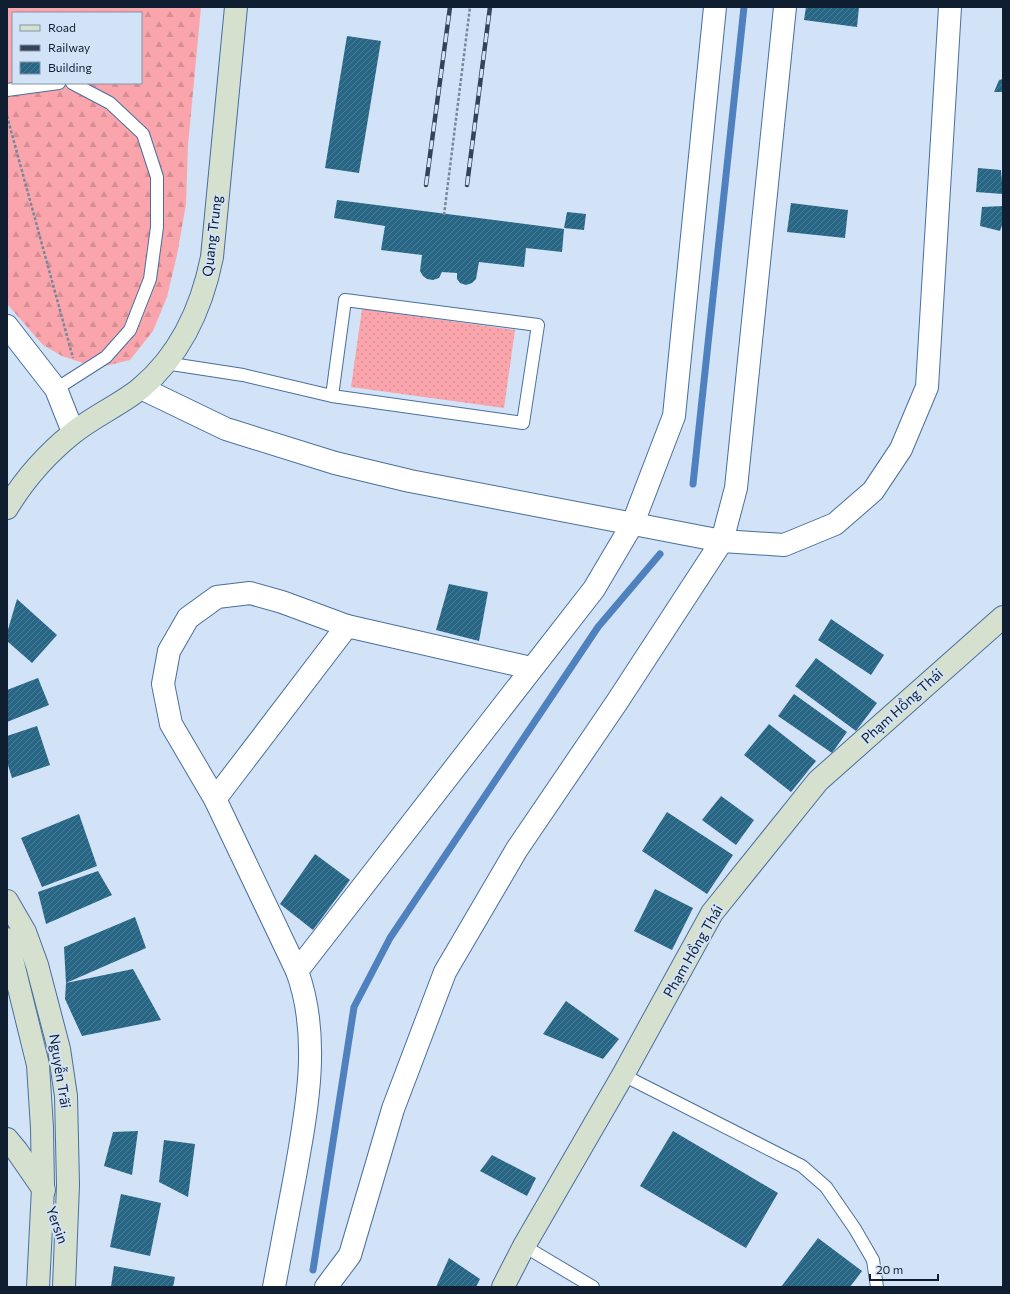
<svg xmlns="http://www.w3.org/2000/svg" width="1010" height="1294" viewBox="0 0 1010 1294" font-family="Commissioner,sans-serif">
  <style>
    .grass { fill: url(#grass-dots) }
    .forest { fill: url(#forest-firs); fill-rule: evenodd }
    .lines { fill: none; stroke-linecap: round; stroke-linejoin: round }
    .stream { stroke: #4f81bf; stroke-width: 7 }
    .building { fill: url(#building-hatch) }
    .lane-casing { stroke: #496f9d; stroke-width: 14 }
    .street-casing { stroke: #496f9d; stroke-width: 24 }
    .secondary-casing { stroke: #496f9d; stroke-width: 24 }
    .path { stroke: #78889c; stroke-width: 2.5; stroke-dasharray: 3 2; stroke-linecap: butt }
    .lane { stroke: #fff; stroke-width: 12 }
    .street { stroke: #fff; stroke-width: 22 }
    .secondary { stroke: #d5e0ce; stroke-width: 22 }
    .rail-casing { stroke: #344357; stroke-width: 4.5 }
    .rail { stroke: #d2e2f7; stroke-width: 3; stroke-dasharray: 9; stroke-linecap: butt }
    .labels { text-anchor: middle; stroke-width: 4; stroke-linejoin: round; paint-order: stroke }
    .street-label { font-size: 14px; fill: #0f1e31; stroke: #d2e2f7 }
  </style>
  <defs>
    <pattern id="grass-dots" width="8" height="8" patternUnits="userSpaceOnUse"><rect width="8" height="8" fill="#faa5ac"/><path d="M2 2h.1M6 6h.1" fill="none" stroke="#d58e94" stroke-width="1.8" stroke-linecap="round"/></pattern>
    <pattern id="forest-firs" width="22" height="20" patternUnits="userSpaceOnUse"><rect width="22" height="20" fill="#faa5ac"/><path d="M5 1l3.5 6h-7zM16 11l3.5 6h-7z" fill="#d58e94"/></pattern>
    <pattern id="building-hatch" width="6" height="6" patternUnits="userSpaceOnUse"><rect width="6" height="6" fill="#286685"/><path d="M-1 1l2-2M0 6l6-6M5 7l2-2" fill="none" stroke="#4c7c94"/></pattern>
  </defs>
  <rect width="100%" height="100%" fill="#d2e2f7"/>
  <polygon class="grass" points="362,309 515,330 504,408 351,387"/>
  <path class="forest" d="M7,7H201L188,145L186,204L177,255L167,297L153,331L130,360L105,366L83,363L62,356L43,345L7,304ZM13,13H141V83H13Z"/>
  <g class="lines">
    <g class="stream">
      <polyline points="693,484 744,7"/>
      <polyline points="313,1270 354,1007 390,938 598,627 660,554"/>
    </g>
  </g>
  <g class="building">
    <polygon points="806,7 859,7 857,27 804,20"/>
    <polygon points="347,36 381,41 359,173 325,168"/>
    <polygon points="1003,79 1003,92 994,92 999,80"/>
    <polygon points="978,168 1001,170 1003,194 976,192"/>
    <polygon points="337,200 564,229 562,252 526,248 524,267 479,262 476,279 472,283 466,285 460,283 457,279 457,273 442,272 439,278 433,280 427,279 423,276 420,271 422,255 381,250 385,226 334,218"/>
    <polygon points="791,203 848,210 845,238 787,232"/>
    <polygon points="1003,206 1003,222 1000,231 980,226 982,207"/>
    <polygon points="567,212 586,214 584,230 564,228"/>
    <polygon points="449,584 488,592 479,641 436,630"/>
    <polygon points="17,599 57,635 32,663 7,641 7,633"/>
    <polygon points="831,619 884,655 871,675 818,640"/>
    <polygon points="816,658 877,703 856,731 795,686"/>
    <polygon points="38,678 49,705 7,722 7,690"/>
    <polygon points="794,694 847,732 832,753 778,716"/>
    <polygon points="769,724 816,761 791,792 744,755"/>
    <polygon points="37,726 50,765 12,778 7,762 7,736"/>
    <polygon points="721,796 754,820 736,845 702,820"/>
    <polygon points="667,812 733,855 707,894 642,851"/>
    <polygon points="79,814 97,866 42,887 21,838"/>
    <polygon points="315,854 350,880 313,930 280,904"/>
    <polygon points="98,871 112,895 46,924 38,892"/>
    <polygon points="655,889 693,908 672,950 634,931"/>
    <polygon points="135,917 146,948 66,983 133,969 161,1020 82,1036 65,999 66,983 64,947"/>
    <polygon points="566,1001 619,1039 603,1059 543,1034"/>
    <polygon points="138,1131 132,1175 104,1166 113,1132"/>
    <polygon points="673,1131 778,1193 746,1248 640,1186"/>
    <polygon points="164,1140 195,1144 188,1197 159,1182"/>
    <polygon points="492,1155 536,1178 527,1196 480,1171"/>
    <polygon points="121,1194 161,1203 150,1256 110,1247"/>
    <polygon points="818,1238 862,1271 850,1287 781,1287"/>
    <polygon points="449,1258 480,1279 476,1287 436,1287"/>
    <polygon points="114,1266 175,1277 173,1287 111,1287"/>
  </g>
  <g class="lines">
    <defs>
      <g id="lane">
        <polyline points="7,90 59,83"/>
        <polyline points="165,363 243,375 332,396 523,423 538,325 345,300 332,396"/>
        <polyline points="56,389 106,357 130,330 150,279 157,227 157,177 143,134 110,103 72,83"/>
        <polyline points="623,1075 802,1166 826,1187 855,1229 873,1260 877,1287"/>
        <polyline points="524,1246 593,1287"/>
      </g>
      <g id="street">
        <polyline points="7,326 56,389 73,432"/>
        <polyline points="141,388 226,429 335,463 410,481 722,541 784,545 835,524 873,491 901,449 927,387 950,7"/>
        <polyline points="215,799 171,724 163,684 169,651 188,618 217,597 250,593 282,602 347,626"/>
        <polyline points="297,971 215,799 347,626 531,668"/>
        <path d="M274,1287C281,1250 288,1213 295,1176C307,1109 321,1037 297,971L594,589L633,523L674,416L715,7"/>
        <polyline points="326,1287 350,1255 393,1109 445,972 517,849 617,702 722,541 736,488 785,7"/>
      </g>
      <g id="secondary">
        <path d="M7,508C24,480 48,453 73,433C94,416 120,405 141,388C181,354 202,307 212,257L236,7"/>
        <polyline points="7,901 25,932 37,965 59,1049 66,1096 68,1185 64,1287"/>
        <polyline points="7,939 38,1065 42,1128 43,1188 38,1287"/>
        <polyline points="7,1139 17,1151 44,1190"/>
        <polyline points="503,1287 524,1246 623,1075 712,913 818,781 1003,617"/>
      </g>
    </defs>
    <use href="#lane" class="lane-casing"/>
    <use href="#street" class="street-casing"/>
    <use href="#secondary" class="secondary-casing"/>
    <g class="path">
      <polyline points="7,116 73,358"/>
      <polyline points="444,215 470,7"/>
    </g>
    <use href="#lane" class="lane"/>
    <use href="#street" class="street"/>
    <use href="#secondary" class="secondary"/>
    <defs>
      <g id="rail">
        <polyline points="426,185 450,7"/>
        <polyline points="467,185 490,7"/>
      </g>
    </defs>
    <use href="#rail" class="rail-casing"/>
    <use href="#rail" class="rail"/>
  </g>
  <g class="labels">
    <g class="street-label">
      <text transform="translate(212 236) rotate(-83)" y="5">Quang Trung</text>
      <text transform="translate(902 706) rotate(-42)" y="5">Phạm Hồng Thái</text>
      <text transform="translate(693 951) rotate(-60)" y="5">Phạm Hồng Thái</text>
      <text transform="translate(60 1071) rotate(81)" y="5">Nguyễn Trãi</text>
      <text transform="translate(57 1225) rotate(70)" y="5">Yersin</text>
    </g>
  </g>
  <rect width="1010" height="1294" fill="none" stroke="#0f1e31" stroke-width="16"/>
  <rect x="12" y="12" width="130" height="72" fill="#d2e2f7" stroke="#8494a8"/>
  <rect x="20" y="25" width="20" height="6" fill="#d5e0ce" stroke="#8494a8"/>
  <text x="48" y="32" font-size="12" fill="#0f1e31">Road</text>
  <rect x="20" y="45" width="20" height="6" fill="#344357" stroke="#8494a8"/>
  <text x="48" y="52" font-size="12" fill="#0f1e31">Railway</text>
  <rect x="20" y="62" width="20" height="12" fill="url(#building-hatch)" stroke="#8494a8"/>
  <text x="48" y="72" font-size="12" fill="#0f1e31">Building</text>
  <path d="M870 1274v6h68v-6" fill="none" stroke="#0f1e31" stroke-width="2"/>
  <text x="876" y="1274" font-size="12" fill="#0f1e31" stroke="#d2e2f7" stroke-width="3" paint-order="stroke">20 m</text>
</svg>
